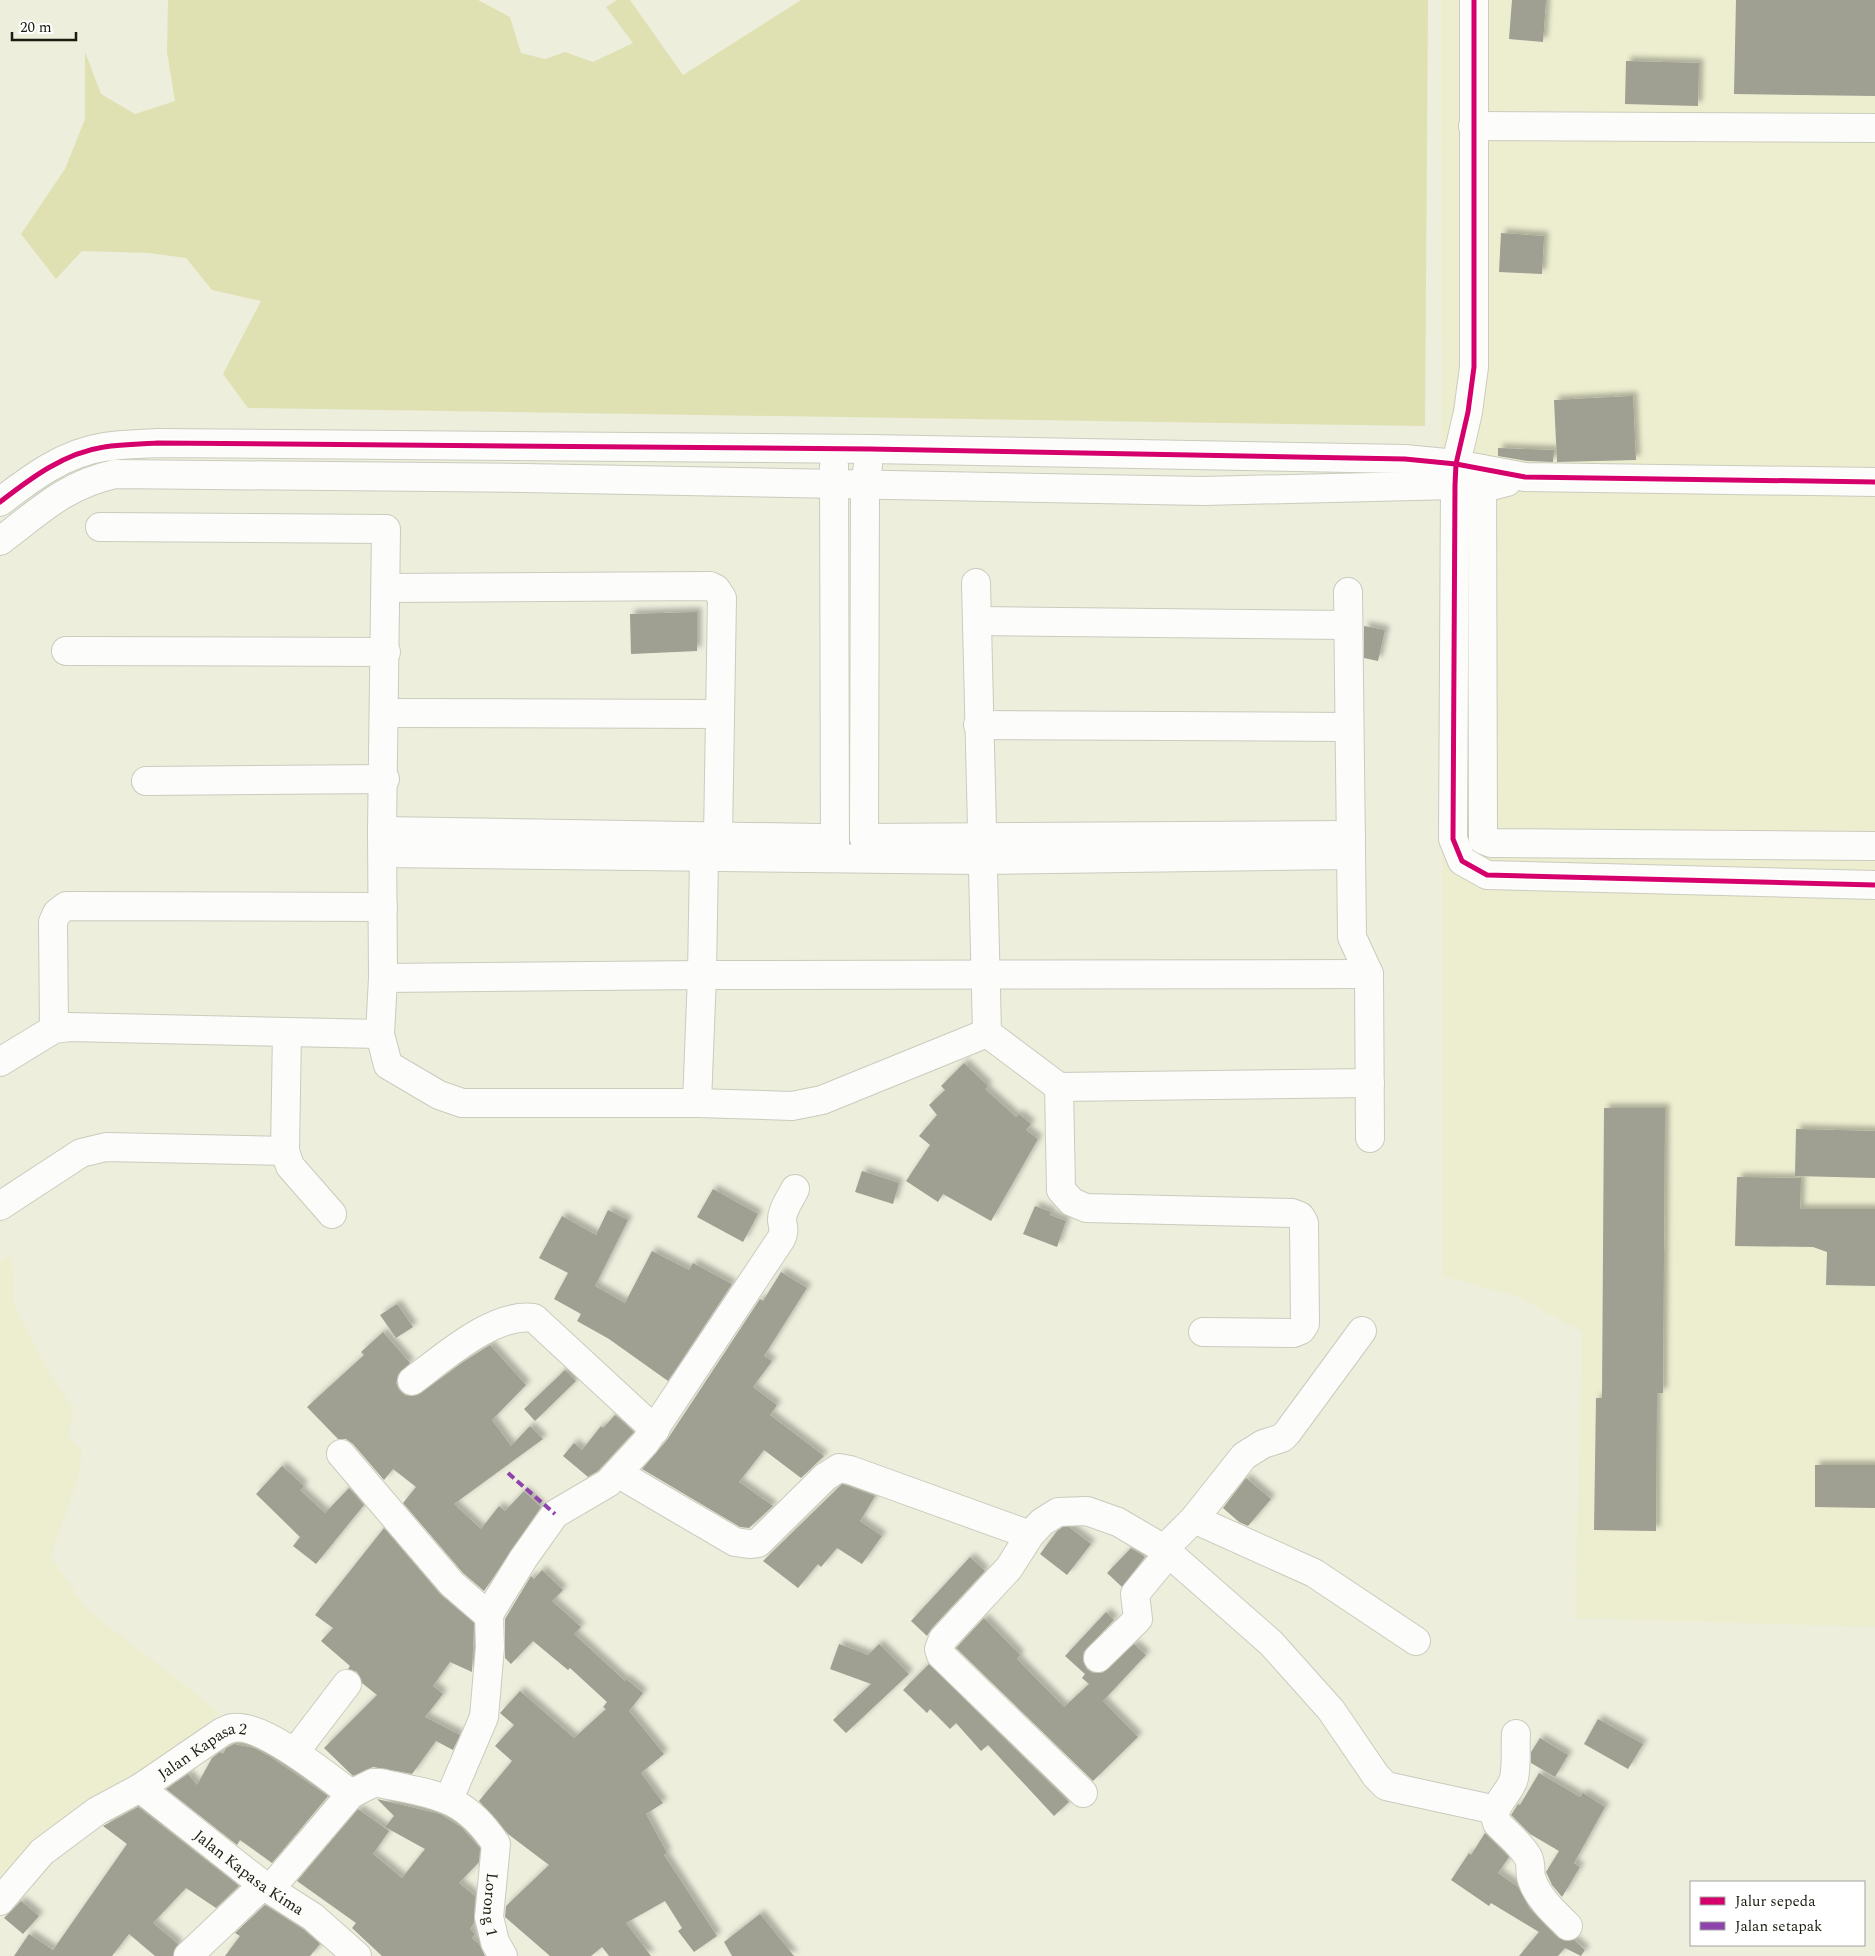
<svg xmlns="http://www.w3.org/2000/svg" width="1875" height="1956" viewBox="0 0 1875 1956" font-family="Spectral,serif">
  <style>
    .built { fill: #edeed0 }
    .green { fill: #e0e1b3 }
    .building { fill: #9f9f92; filter: url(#shadow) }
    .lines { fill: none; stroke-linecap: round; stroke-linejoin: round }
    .minor-casing { stroke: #cbcbbe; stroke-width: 30 }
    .minor { stroke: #fcfcfa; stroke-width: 28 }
    .quiet { stroke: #8e44ad; stroke-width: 4; stroke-dasharray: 8 4; stroke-linecap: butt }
    .cycleway-casing { stroke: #fff; stroke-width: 8 }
    .cycleway { stroke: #d6006c; stroke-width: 5 }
    .labels { text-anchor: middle; stroke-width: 5; stroke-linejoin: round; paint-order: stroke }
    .street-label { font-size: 16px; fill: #1b1b0f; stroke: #fff }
  </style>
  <defs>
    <filter id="shadow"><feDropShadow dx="4.5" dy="-4.5" stdDeviation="2.5" flood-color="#0004"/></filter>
  </defs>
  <rect width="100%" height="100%" fill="#edeedc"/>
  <g class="built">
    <polygon points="1441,0 1875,0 1875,1627 1575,1618 1582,1332 1518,1297 1443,1276"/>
    <polygon points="10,1253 13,1268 13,1303 49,1372 73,1408 69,1435 82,1452 79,1475 51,1557 87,1609 220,1713 0,1883 0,1262"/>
  </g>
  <polygon class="green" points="168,0 478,0 510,17 521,53 545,59 565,52 593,62 633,43 606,7 617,0 630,0 683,75 801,0 1428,0 1425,426 248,408 223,374 261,301 212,290 186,258 149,253 82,251 56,279 21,234 65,169 85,119 85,52 101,94 135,114 175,101 167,52"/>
  <g class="building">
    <polygon points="1512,0 1546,0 1543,42 1509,39"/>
    <polygon points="1736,0 1875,0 1875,96 1734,94"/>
    <polygon points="1626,61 1699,63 1698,106 1625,104"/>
    <polygon points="1501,233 1544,236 1542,274 1499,272"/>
    <polygon points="1633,396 1636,460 1557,462 1554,400"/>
    <polygon points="1498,448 1554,450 1553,462 1527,461 1498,456"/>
    <polygon points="697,612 697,651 631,654 630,614"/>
    <polygon points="1364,626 1385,630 1378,661 1364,658"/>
    <polygon points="964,1063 988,1086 985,1089 1016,1117 1019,1114 1031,1124 1026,1130 1038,1139 991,1221 943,1194 938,1202 906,1181 930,1145 919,1136 937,1115 929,1105 945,1090 941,1086"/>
    <polygon points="1604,1108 1665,1108 1663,1393 1657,1393 1656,1531 1594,1530 1596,1398 1602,1398"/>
    <polygon points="1796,1129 1875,1131 1875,1178 1795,1176"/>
    <polygon points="862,1171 899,1183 893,1204 855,1192"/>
    <polygon points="1737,1177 1801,1178 1800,1209 1875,1209 1875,1286 1826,1285 1827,1252 1813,1247 1735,1246"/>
    <polygon points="713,1189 758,1214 743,1242 697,1217"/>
    <polygon points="1035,1206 1051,1212 1050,1215 1066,1221 1057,1247 1023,1234"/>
    <polygon points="608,1210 628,1220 595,1286 625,1303 652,1251 689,1270 693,1263 732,1284 668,1381 609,1339 577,1321 581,1314 554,1299 568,1273 539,1258 562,1216 596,1235"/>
    <polygon points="781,1272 807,1288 764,1356 772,1361 753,1387 777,1405 770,1415 824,1456 801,1478 764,1450 739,1482 773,1506 749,1528 740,1527 642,1469 667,1440 760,1299 763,1301"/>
    <polygon points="397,1304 413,1327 396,1338 380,1315"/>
    <polygon points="383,1332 410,1363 398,1375 396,1383 399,1390 406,1396 414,1396 421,1393 463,1362 490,1345 526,1385 492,1420 511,1446 530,1426 543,1439 454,1504 481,1529 499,1506 505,1511 524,1491 541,1507 484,1591 463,1573 403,1503 416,1487 393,1469 384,1480 353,1444 346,1439 338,1439 307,1407 364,1355 361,1352"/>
    <polygon points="565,1370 576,1381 535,1421 524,1409"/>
    <polygon points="615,1415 634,1432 598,1471 588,1477 563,1456 574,1443 582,1450 601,1426 603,1428"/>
    <polygon points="1815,1465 1875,1465 1875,1508 1815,1507"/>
    <polygon points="282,1466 304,1486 300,1490 325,1513 349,1488 364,1505 316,1564 293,1546 300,1537 256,1494"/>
    <polygon points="1246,1478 1271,1499 1248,1526 1239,1522 1223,1508"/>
    <polygon points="842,1484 875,1496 860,1521 882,1536 862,1564 837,1548 821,1567 818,1564 798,1588 763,1561"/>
    <polygon points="1063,1527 1069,1527 1091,1544 1067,1575 1040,1554 1057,1531"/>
    <polygon points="384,1528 440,1594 474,1623 472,1672 450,1662 433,1686 443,1694 425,1717 460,1735 453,1750 436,1741 412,1774 373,1767 353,1776 324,1748 377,1695 362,1683 357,1672 348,1669 350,1666 321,1641 333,1628 315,1615"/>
    <polygon points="1131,1548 1145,1557 1122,1587 1107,1573"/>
    <polygon points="970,1557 985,1571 932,1628 927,1636 911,1621"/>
    <polygon points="542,1570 563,1590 552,1601 581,1627 574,1634 625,1681 626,1679 643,1693 629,1711 664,1754 641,1773 663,1803 646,1814 667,1853 664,1855 717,1936 694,1952 678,1931 682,1928 665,1901 626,1923 651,1956 609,1956 602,1947 591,1956 550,1956 505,1917 506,1906 549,1865 508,1834 479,1801 512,1761 495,1746 514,1725 500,1713 520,1691 574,1738 606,1709 603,1707 607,1702 570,1668 568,1670 533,1641 511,1664 505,1658 505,1619 531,1576 534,1579"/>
    <polygon points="1106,1612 1114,1620 1083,1653 1083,1661 1087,1669 1093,1673 1102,1673 1134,1644 1146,1655 1103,1701 1138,1737 1093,1781 956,1648 984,1618 1020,1655 1017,1659 1064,1707 1089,1684 1082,1678 1085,1674 1065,1656"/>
    <polygon points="839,1644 868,1655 879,1644 909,1674 846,1733 833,1720 871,1684 830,1669"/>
    <polygon points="929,1664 1069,1802 1054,1816 988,1745 981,1751 956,1723 950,1729 930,1709 927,1713 903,1690"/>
    <polygon points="1598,1719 1643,1744 1628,1769 1584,1744"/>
    <polygon points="1540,1738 1568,1755 1555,1777 1531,1763 1531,1752"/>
    <polygon points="234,1744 254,1748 269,1756 328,1796 272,1863 240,1840 237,1845 166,1789 188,1774 197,1785 212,1758 220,1752 223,1754 226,1748"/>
    <polygon points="1539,1773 1580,1797 1583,1793 1605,1807 1574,1863 1580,1867 1562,1897 1552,1885 1546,1872 1559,1851 1530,1834 1511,1815 1518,1804 1520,1805"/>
    <polygon points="377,1799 440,1814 461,1827 480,1848 479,1862 459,1883 475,1896 474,1923 470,1929 475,1934 472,1938 479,1944 485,1956 382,1956 352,1928 356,1923 297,1881 358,1809 389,1831 373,1854 402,1878 425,1849 385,1827 394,1816"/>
    <polygon points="138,1807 239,1886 216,1908 186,1888 153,1923 178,1944 173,1956 155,1956 129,1934 112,1956 14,1956 29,1934 53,1950 127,1844 103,1826"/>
    <polygon points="1485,1833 1509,1857 1498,1873 1518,1887 1530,1909 1557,1937 1565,1941 1574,1940 1585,1950 1581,1956 1565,1948 1558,1956 1519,1956 1539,1932 1491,1903 1489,1906 1451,1880 1469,1853 1471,1855"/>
    <polygon points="21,1901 39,1916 23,1934 4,1918"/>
    <polygon points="265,1905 304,1930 320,1944 310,1956 225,1956 240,1936 235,1933"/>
    <polygon points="760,1914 794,1956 732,1956 724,1942"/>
  </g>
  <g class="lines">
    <defs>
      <g id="minor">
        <polyline points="1474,0 1474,367 1468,412 1456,464 1455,485 1453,839 1462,861 1487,875 1875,885"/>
        <polyline points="1473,126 1875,128"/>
        <polyline points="868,465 865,484 864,838 1351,835"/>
        <polyline points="834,466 835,857"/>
        <polyline points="1482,469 1483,840 1491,843 1875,846"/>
        <path d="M0,502C31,478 64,453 104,447C121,444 140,444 157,443L870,449L1405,459L1456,464L1525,477L1875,482"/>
        <polyline points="100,527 386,529 382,831 383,978 380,1034 388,1065 439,1095 462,1103 697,1103"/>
        <path d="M0,541C40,511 65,485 115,474L524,478L1203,491L1455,485L1483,488L1507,482"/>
        <polyline points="976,583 987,1033 1059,1087 1370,1083"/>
        <polyline points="386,588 710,586 716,589 722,598 718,837"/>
        <polyline points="1348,592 1352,937 1369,974 1370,1138"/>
        <polyline points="978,621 1348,625"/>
        <polyline points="66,651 386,652"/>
        <polyline points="385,713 720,714"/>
        <polyline points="978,725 1349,727"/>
        <polyline points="146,781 385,779"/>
        <polyline points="382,831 818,838"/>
        <polyline points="383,853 983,860 1349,855"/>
        <polyline points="704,857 702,975 1369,974"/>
        <polyline points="383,978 702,975 697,1103 792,1106 822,1100 987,1033"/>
        <polyline points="54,1029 53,922 57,913 66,906 383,907"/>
        <polyline points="287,1032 285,1151 290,1166 332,1214"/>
        <polyline points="0,1062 54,1029 69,1027 380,1034"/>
        <polyline points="1059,1087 1061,1190 1072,1202 1086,1208 1292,1213 1300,1216 1304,1223 1305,1324 1301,1330 1294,1333 1203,1332"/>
        <polyline points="0,1206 81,1153 106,1147 285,1151"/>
        <path d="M412,1381C443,1358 494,1312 534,1318L655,1430"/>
        <polyline points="341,1454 452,1584 489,1616"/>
        <polyline points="619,1474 735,1542 749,1544 758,1543 825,1477 839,1468 850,1470 1030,1535"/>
        <polyline points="1194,1519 1314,1573 1416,1641"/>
        <polyline points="1164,1549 1194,1519 1244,1456 1263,1444 1282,1438 1287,1433 1362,1331"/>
        <polyline points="1098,1658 1138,1619 1135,1594 1168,1554"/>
        <path d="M1516,1734C1515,1748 1517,1764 1514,1778C1511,1793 1489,1806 1497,1823C1507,1834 1521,1844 1528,1857C1532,1864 1529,1873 1532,1880C1538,1898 1555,1913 1568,1926"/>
        <polyline points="295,1752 347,1684"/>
        <path id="s1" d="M140,1788L263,1885L313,1917L357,1956"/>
        <polyline points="1083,1793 941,1655 939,1649 943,1639 1009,1568 1030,1535 1042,1522 1058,1512 1087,1511 1118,1522 1164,1549 1271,1643 1331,1710 1376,1776 1386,1786 1496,1810"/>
        <path d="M449,1799L484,1717L490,1647L489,1616L492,1609L523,1559L555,1514L608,1483L645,1443L781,1239C785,1231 783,1228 782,1220C782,1209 791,1198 795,1189"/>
        <polyline points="270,1889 351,1794"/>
        <path id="s2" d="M0,1901L42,1852L97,1811L140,1788L222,1732C225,1731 229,1728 233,1728C262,1723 327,1776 351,1794L373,1783H380C434,1795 463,1794 496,1844L489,1917L495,1942L503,1956"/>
        <polyline points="188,1956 263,1885"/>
      </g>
    </defs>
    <use href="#minor" class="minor-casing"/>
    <use href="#minor" class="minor"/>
    <polyline class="quiet" points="508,1473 555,1514"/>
    <defs>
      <g id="cycleway">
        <polyline points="1474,0 1474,367 1468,412 1456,464 1455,485 1453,839 1462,861 1487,875 1875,885"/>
        <path d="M0,502C31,478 64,453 104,447C121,444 140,444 157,443L870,449L1405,459L1456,464L1525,477L1875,482"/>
      </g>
    </defs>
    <use href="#cycleway" class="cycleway-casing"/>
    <use href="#cycleway" class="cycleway"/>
  </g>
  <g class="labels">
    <g class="street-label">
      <text dy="6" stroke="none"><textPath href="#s2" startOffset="256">Jalan Kapasa 2</textPath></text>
      <text dy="6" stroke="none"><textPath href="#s1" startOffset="138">Jalan Kapasa Kima</textPath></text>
      <text dy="6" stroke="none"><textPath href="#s2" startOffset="659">Lorong 1</textPath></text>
    </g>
  </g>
  <rect x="1690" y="1881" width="175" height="65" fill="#ffffff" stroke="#a4a49f"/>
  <rect x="1700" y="1897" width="25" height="8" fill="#d6006c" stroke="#a4a49f"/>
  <text x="1735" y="1906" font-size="15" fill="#1b1b0f">Jalur sepeda</text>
  <rect x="1700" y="1922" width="25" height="8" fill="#8e44ad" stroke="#a4a49f"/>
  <text x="1735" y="1931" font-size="15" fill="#1b1b0f">Jalan setapak</text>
  <path d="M12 32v8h64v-8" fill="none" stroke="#1b1b0f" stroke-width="2.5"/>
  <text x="20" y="32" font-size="15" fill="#1b1b0f" stroke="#ffffff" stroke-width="4" paint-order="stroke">20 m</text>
</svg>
